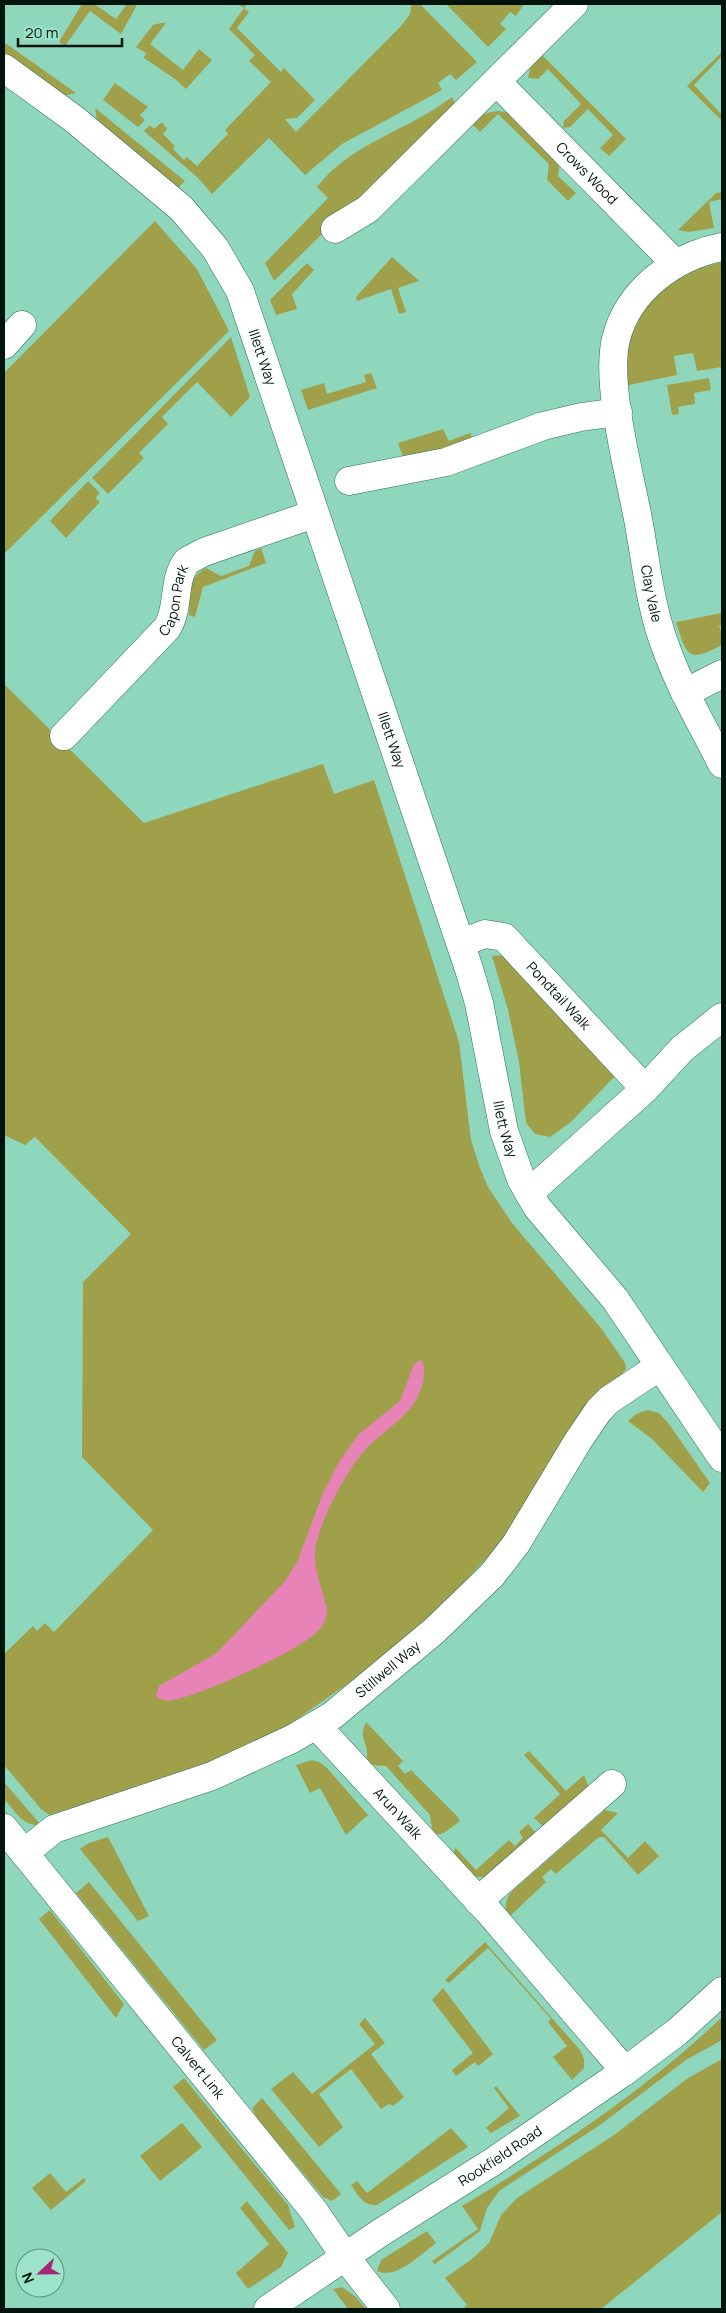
<svg xmlns="http://www.w3.org/2000/svg" width="726" height="2313" viewBox="0 0 726 2313" font-family="Manrope,sans-serif">
  <style>
    .green { fill: #a0a04b }
    .water { fill: #e783b6 }
    .lines { fill: none; stroke-linecap: round; stroke-linejoin: round }
    .minor-casing { stroke: #267059; stroke-width: 29 }
    .tertiary-casing { stroke: #267059; stroke-width: 29 }
    .minor { stroke: #fff; stroke-width: 28 }
    .tertiary { stroke: #fff; stroke-width: 28 }
    .labels { text-anchor: middle; stroke-width: 5; stroke-linejoin: round; paint-order: stroke }
    .street-label { font-size: 14px; fill: #00130c; stroke: #9ce4c9 }
  </style>
  <rect width="100%" height="100%" fill="#8fd7bc"/>
  <g class="green">
    <polygon points="82,4 94,4 116,19 127,4 135,4 136,7 121,34 90,11 65,46 59,42"/>
    <polygon points="238,4 247,4 244,8 249,12 237,28 281,72 284,68 315,100 297,118 285,119 296,132 402,25 410,14 411,4 420,4 477,62 456,80 450,74 438,83 442,90 342,144 305,175 269,138 212,194 198,178 144,131 150,125 154,129 162,122 167,129 163,134 175,146 173,149 184,160 187,157 197,166 228,134 225,130 271,82 249,61 255,55 229,29 244,8"/>
    <polygon points="446,4 524,4 516,16 510,12 500,24 506,29 488,47"/>
    <polygon points="161,23 166,23 150,44 183,70 199,49 212,60 186,89 175,79 144,58 146,53 136,47 153,25"/>
    <polygon points="4,43 8,45 76,93 62,96 4,56"/>
    <polygon points="722,52 722,56 694,85 722,115 722,121 687,86"/>
    <polygon points="540,53 626,139 609,156 600,148 613,135 588,109 570,127 563,128 564,121 581,104 548,69 538,79 528,78 531,64"/>
    <polygon points="115,83 148,107 140,115 145,120 138,127 103,100"/>
    <path d="M452,97L455,104L274,281L265,263L328,198L317,187C352,142 408,131 452,97Z"/>
    <polygon points="95,108 185,181 177,189 97,122"/>
    <path d="M499,111L510,113L560,161L558,176L576,193L568,201L547,180L549,164L498,114L480,132L472,124C480,115 486,112 499,111Z"/>
    <polygon points="722,192 722,199 709,202 714,228 688,232 678,230 716,193"/>
    <polygon points="155,221 197,269 229,331 4,554 4,373"/>
    <polygon points="392,257 419,281 398,288 406,312 399,314 391,289 357,301 356,297"/>
    <polygon points="722,262 722,367 697,371 693,353 674,356 677,375 624,386 630,331 651,299 686,272"/>
    <polygon points="307,263 314,270 292,294 297,309 276,315 270,300"/>
    <polygon points="231,337 250,397 231,417 197,382 162,417 168,424 139,453 144,458 108,494 92,478"/>
    <polygon points="371,373 377,388 308,410 301,390 324,383 327,394 366,382 364,375"/>
    <polygon points="709,378 711,390 694,393 695,404 678,407 679,414 672,415 667,385"/>
    <polygon points="443,429 449,441 470,433 474,441 404,460 398,443"/>
    <polygon points="88,481 100,493 95,498 100,502 66,538 50,521"/>
    <path d="M261,548L266,563L203,587L195,617L189,615C191,594 185,580 206,568L221,576L249,566L255,551Z"/>
    <path d="M722,613V624L719,626L722,633V645C688,663 687,657 676,622Z"/>
    <polygon points="4,684 144,823 323,764 334,794 374,780 459,1042 471,1140 480,1168 488,1187 512,1223 601,1328 625,1363 626,1369 495,1549 440,1608 377,1663 283,1729 165,1782 49,1815 41,1809 4,1765 4,1654 33,1626 37,1631 45,1623 54,1632 153,1530 82,1457 83,1282 131,1234 35,1137 25,1145 4,1135"/>
    <polygon points="505,955 616,1075 571,1122 550,1137 535,1134 526,1123 519,1062 508,1010 492,956"/>
    <polygon points="648,1410 659,1413 669,1424 710,1483 703,1492 652,1439 628,1421 636,1414"/>
    <path d="M366,1722L403,1761L398,1766L405,1774L411,1770L457,1816L460,1821L444,1833L433,1836L430,1815L386,1766L370,1765L366,1760C371,1744 357,1740 366,1722Z"/>
    <polygon points="529,1751 566,1791 584,1775 588,1785 587,1792 545,1828 534,1818 560,1794 524,1755"/>
    <polygon points="312,1760 319,1762 327,1768 368,1815 346,1835 320,1788 310,1793 296,1765"/>
    <path d="M4,1782L41,1825C23,1827 15,1811 4,1799Z"/>
    <path d="M605,1810L618,1813L601,1830L628,1858L645,1841L659,1856L638,1875L604,1837H599L556,1874L551,1869L542,1877L546,1882L508,1918C504,1906 505,1899 513,1890Z"/>
    <path d="M528,1824L538,1835L491,1875C473,1882 464,1869 453,1857L455,1847L476,1870L509,1840L515,1846L523,1838L519,1832Z"/>
    <polygon points="108,1837 149,1916 138,1921 80,1849 89,1843"/>
    <polygon points="89,1882 217,2040 204,2050 76,1893"/>
    <polygon points="50,1910 124,2004 116,2018 39,1919"/>
    <polygon points="485,1942 580,2050 584,2059 584,2068 572,2080 553,2057 567,2046 548,2022 551,2019 488,1948 449,1983 445,1980"/>
    <polygon points="443,1988 493,2054 478,2066 475,2062 456,2076 452,2070 473,2053 432,2000"/>
    <path d="M722,2017V2040L686,2060L600,2125L499,2191L487,2208L480,2231L435,2264L432,2261L478,2229L462,2206C554,2150 644,2092 722,2017Z"/>
    <polygon points="365,2018 385,2043 371,2054 404,2097 393,2106 389,2104 381,2109 351,2069 319,2094 343,2127 319,2147 271,2089 293,2072 312,2094 375,2044 359,2024"/>
    <polygon points="722,2059 722,2212 601,2309 463,2309 467,2305 445,2278 472,2259 489,2243 501,2215 517,2198 614,2135 688,2078"/>
    <polygon points="184,2078 288,2205 295,2227 289,2230 173,2087"/>
    <polygon points="496,2086 520,2116 491,2133 486,2128 509,2108 494,2088"/>
    <polygon points="262,2098 341,2194 332,2201 323,2197 256,2117 252,2108"/>
    <polygon points="182,2123 202,2147 160,2181 140,2156"/>
    <path d="M451,2128L468,2147L377,2205C363,2206 358,2195 351,2185L357,2181L367,2193Z"/>
    <polygon points="50,2173 66,2192 84,2178 86,2181 51,2210 32,2188"/>
    <polygon points="247,2201 288,2253 281,2267 248,2289 236,2273 269,2244 240,2208"/>
    <path d="M427,2231L436,2243C421,2254 397,2280 377,2271L381,2260Z"/>
    <polygon points="342,2287 356,2297 366,2309 348,2309 333,2289"/>
  </g>
  <path class="water" d="M421,1360C425,1365 424,1369 424,1374C421,1415 382,1428 360,1456C344,1476 316,1528 315,1553C314,1571 323,1592 327,1609C326,1617 325,1624 319,1630C302,1650 199,1696 173,1700C168,1701 163,1700 158,1698L156,1694L159,1686L217,1653L286,1580L298,1560L323,1493L339,1462L358,1435L400,1401L414,1364Z"/>
  <g class="lines">
    <defs>
      <g id="minor">
        <path id="s1" d="M497,82L675,263"/>
        <polyline points="335,229 368,209 574,4"/>
        <path id="s2" d="M722,247C675,256 628,290 616,339C605,384 629,471 638,519C646,561 650,607 666,648C680,688 703,726 722,764"/>
        <polyline points="4,345 22,325"/>
        <polyline points="349,481 446,462 543,426 581,417 618,412"/>
        <polyline points="685,693 722,674"/>
        <path id="s3" d="M64,736L167,628C180,608 172,580 187,561L204,552L314,514"/>
        <path id="s4" d="M461,943L485,934L504,937L645,1089"/>
        <polyline points="529,1193 645,1089 682,1049 722,1017"/>
        <path id="s5" d="M317,1726L489,1912L625,2071"/>
        <path id="s6" d="M24,1853L54,1829L212,1776L292,1739L333,1715L434,1631L492,1575L516,1544L578,1441L599,1410L609,1400L660,1366"/>
        <polyline points="478,1901 612,1784"/>
      </g>
      <g id="tertiary">
        <path id="s7" d="M4,68L74,119L181,208L215,248L240,291L469,969L479,1003L504,1131L521,1179L537,1207L615,1299L722,1458"/>
        <path id="s8" d="M4,1828L314,2211L346,2258L386,2309"/>
        <path id="s9" d="M268,2309L380,2233L494,2161L625,2071L677,2032L722,1991"/>
      </g>
    </defs>
    <use href="#minor" class="minor-casing"/>
    <use href="#tertiary" class="tertiary-casing"/>
    <use href="#minor" class="minor"/>
    <use href="#tertiary" class="tertiary"/>
  </g>
  <g class="labels">
    <g class="street-label">
      <text dy="5" stroke="none"><textPath href="#s1" startOffset="128">Crows Wood</textPath></text>
      <text dy="5" stroke="none"><textPath href="#s7" startOffset="398">Illett Way</textPath></text>
      <text dy="5" stroke="none"><textPath href="#s2" startOffset="406">Clay Vale</textPath></text>
      <text dy="5" stroke="none"><textPath href="#s3" startOffset="178">Capon Park</textPath></text>
      <text dy="5" stroke="none"><textPath href="#s7" startOffset="802">Illett Way</textPath></text>
      <text dy="5" stroke="none"><textPath href="#s4" startOffset="125">Pondtail Walk</textPath></text>
      <text dy="5" stroke="none"><textPath href="#s7" startOffset="1208">Illett Way</textPath></text>
      <text dy="5" stroke="none"><textPath href="#s6" startOffset="412">Stillwell Way</textPath></text>
      <text dy="5" stroke="none"><textPath href="#s5" startOffset="119">Arun Walk</textPath></text>
      <text dy="5" stroke="none"><textPath href="#s8" startOffset="308">Calvert Link</textPath></text>
      <text dy="5" stroke="none"><textPath href="#s9" startOffset="278">Rookfield Road</textPath></text>
    </g>
  </g>
  <rect width="726" height="2313" fill="none" stroke="#00130c" stroke-width="10"/>
  <g transform="translate(40 2273) rotate(248)"><circle r="24" fill="#9ce4c9" stroke="#5e907d"/>
  <path d="M0-4L9 19L0 12L-9 19Z" fill="#a62573"/>
  <text y="-8" font-size="14" font-weight="bold" text-anchor="middle" fill="#00130c">N</text>
  </g>
  <path d="M18 38v8h104v-8" fill="none" stroke="#00130c" stroke-width="2.5"/>
  <text x="25" y="38" font-size="15" fill="#00130c" stroke="#9ce4c9" stroke-width="4" paint-order="stroke">20 m</text>
</svg>
